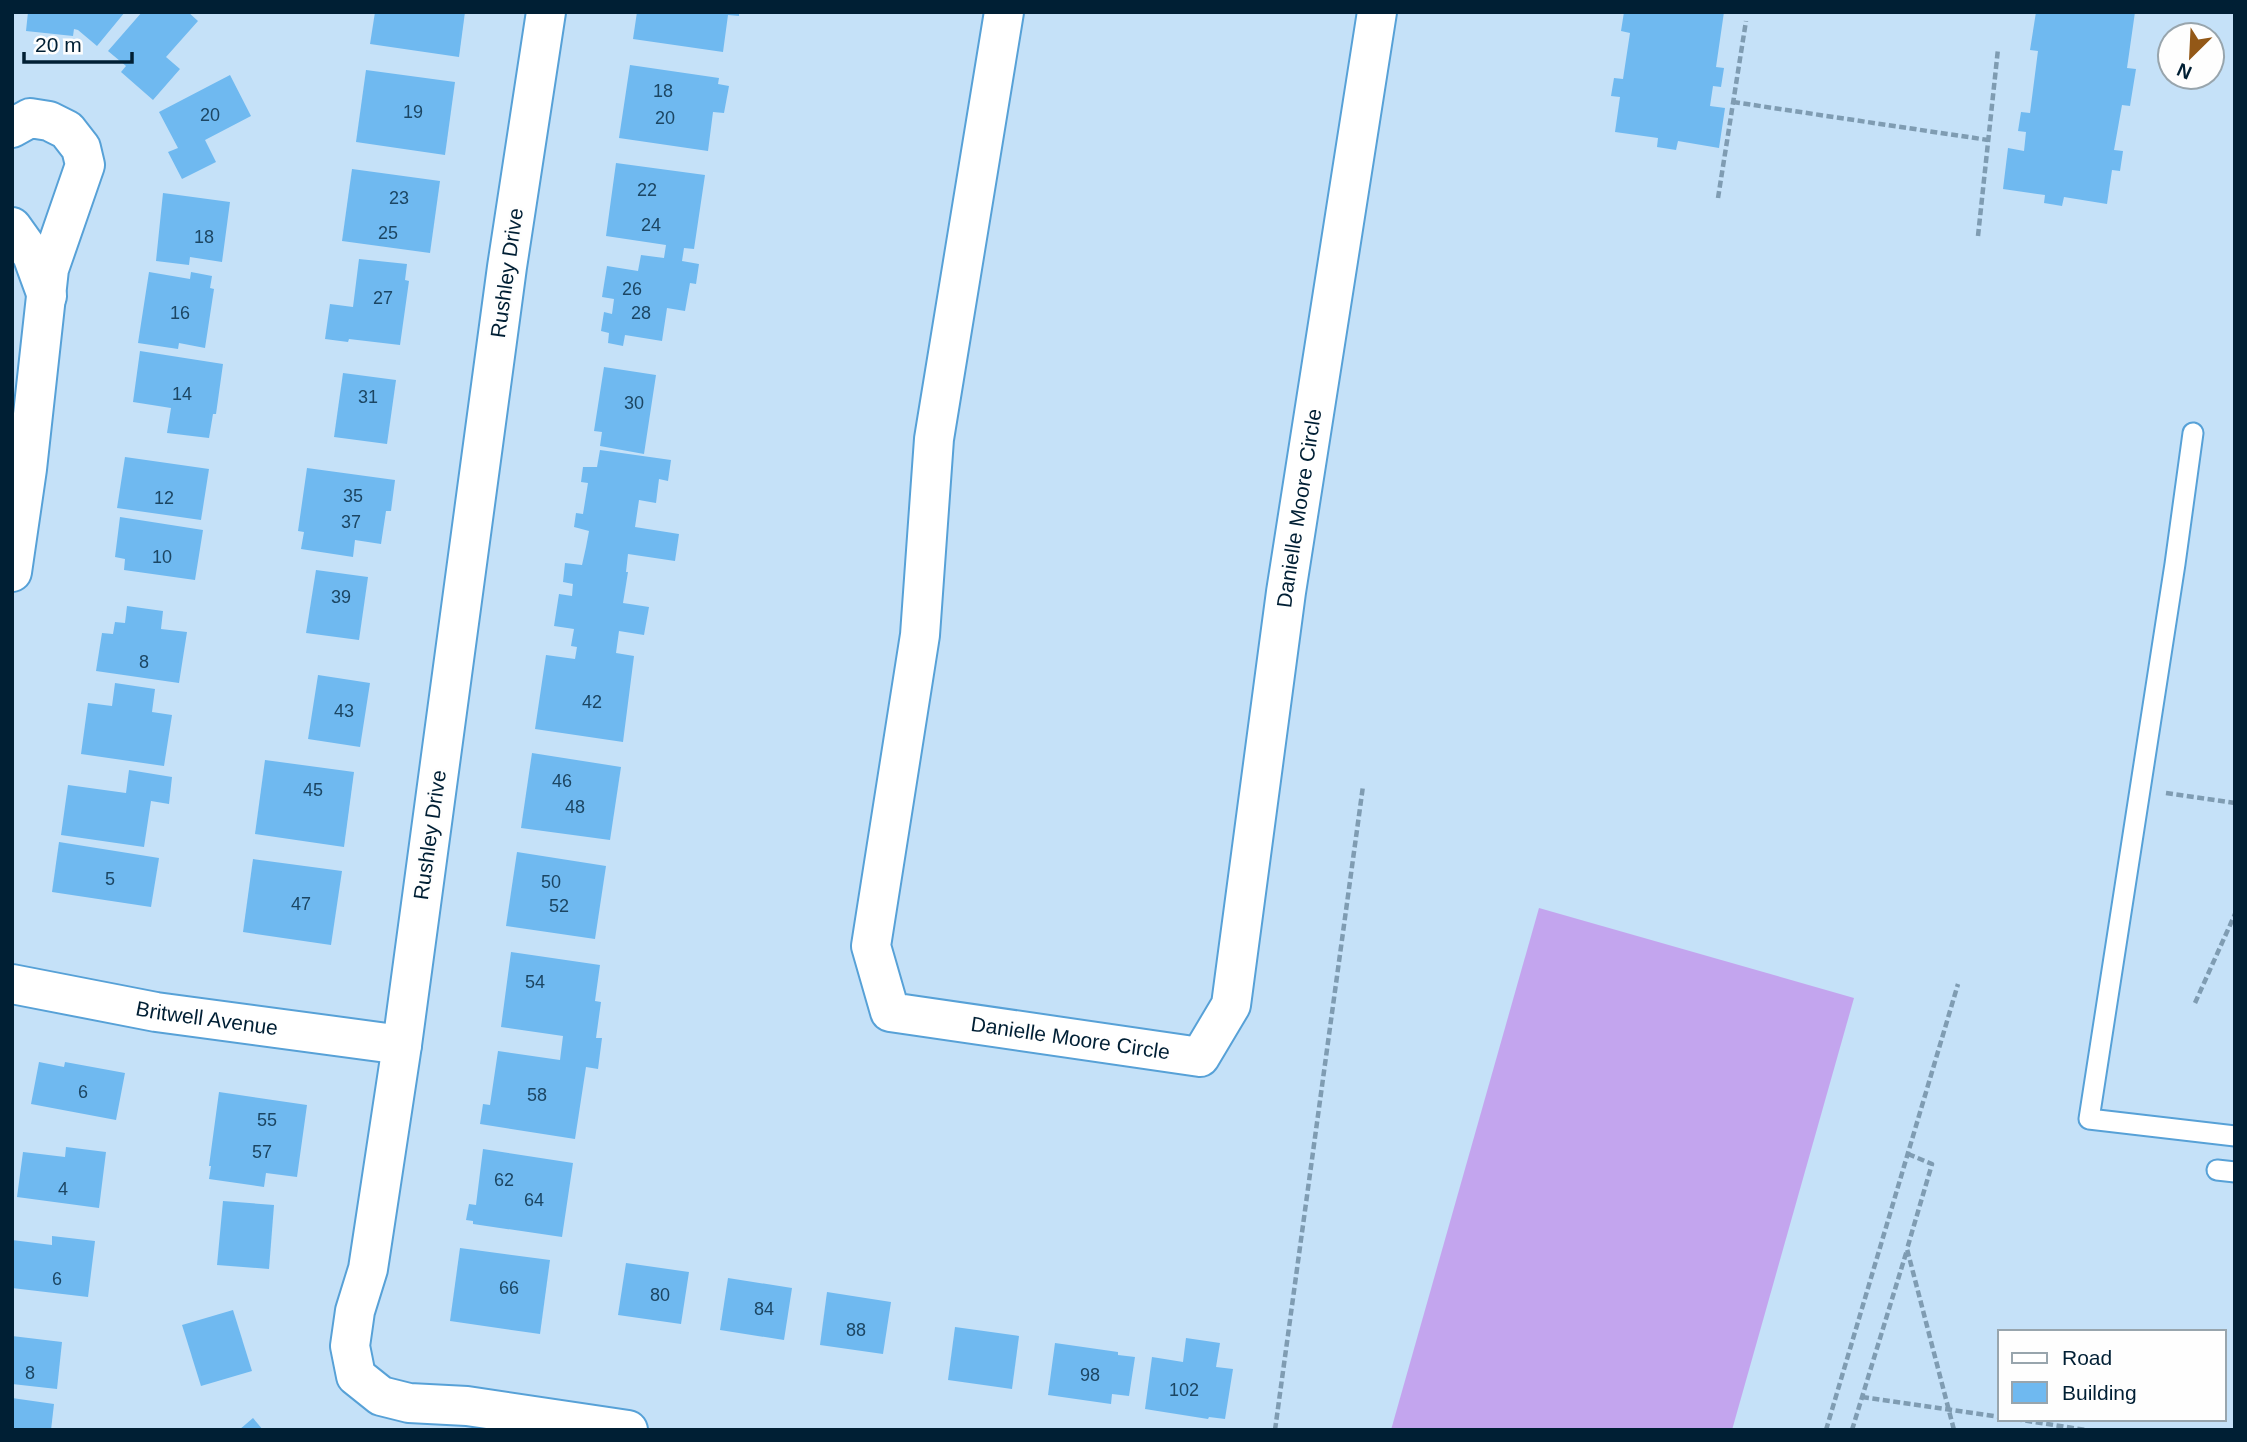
<svg xmlns="http://www.w3.org/2000/svg" width="2247" height="1442" viewBox="0 0 2247 1442" font-family="Helvetica,sans-serif">
  <style>
    .pitch { fill: #c3a5ee }
    .building { fill: #6fb9f0 }
    .lines { fill: none; stroke-linecap: round; stroke-linejoin: round }
    .service-casing { stroke: #57a1d7; stroke-width: 23 }
    .minor-casing { stroke: #57a1d7; stroke-width: 42 }
    .path { stroke: #7f9cb2; stroke-width: 4.5; stroke-dasharray: 7 3.5; stroke-linecap: butt }
    .service { stroke: #fff; stroke-width: 19 }
    .minor { stroke: #fff; stroke-width: 38 }
    .labels { text-anchor: middle; stroke-width: 5; stroke-linejoin: round; paint-order: stroke }
    .number-label { font-size: 18px; fill: #1c4663 }
    .street-label { font-size: 21px; fill: #001f34; stroke: #fefefe }
  </style>
  <rect width="100%" height="100%" fill="#c5e1f8"/>
  <polygon class="pitch" points="1539,908 1854,998 1732,1430 1391,1430"/>
  <g class="building">
    <polygon points="28,12 125,12 97,46 78,30 74,29 73,36 26,31"/>
    <polygon points="142,12 188,12 198,21 166,57 180,69 153,100 121,72 126,66 108,51"/>
    <polygon points="375,12 465,12 459,57 370,44"/>
    <polygon points="637,12 739,12 739,16 728,15 723,52 633,39"/>
    <polygon points="1624,12 1724,12 1716,67 1724,68 1721,87 1713,86 1710,106 1725,108 1719,148 1678,141 1676,150 1657,147 1658,138 1615,132 1620,97 1611,96 1614,78 1623,79 1630,33 1621,31"/>
    <polygon points="2036,12 2135,12 2127,68 2136,69 2130,106 2122,105 2114,150 2123,151 2120,171 2112,170 2107,204 2064,197 2062,206 2044,203 2045,195 2003,189 2008,148 2024,151 2026,132 2018,131 2021,112 2030,113 2038,51 2030,50"/>
    <polygon points="630,65 719,78 718,84 729,86 724,113 713,112 708,151 619,138"/>
    <polygon points="366,70 455,82 445,155 356,142"/>
    <polygon points="230,75 251,116 205,140 216,162 182,179 168,152 178,148 159,112"/>
    <polygon points="616,163 705,175 694,249 684,248 682,261 699,264 696,284 690,283 685,311 667,308 662,341 625,335 623,346 608,343 609,333 601,331 604,312 612,314 614,299 602,297 607,266 638,271 641,255 664,258 666,245 606,236"/>
    <polygon points="352,169 440,181 430,253 342,241"/>
    <polygon points="163,193 230,202 222,262 190,257 189,265 156,261"/>
    <polygon points="359,259 407,264 405,280 409,281 400,345 349,339 348,342 325,339 330,304 353,307"/>
    <polygon points="149,272 190,279 191,272 212,276 210,288 214,289 205,348 179,343 178,349 138,343"/>
    <polygon points="140,351 223,364 216,414 213,414 209,438 167,433 171,408 133,402"/>
    <polygon points="604,367 656,375 644,454 600,446 602,432 594,431"/>
    <polygon points="343,373 396,380 387,444 334,437"/>
    <polygon points="600,450 671,460 668,481 659,479 656,503 639,500 635,527 679,534 675,561 628,554 626,572 628,572 623,603 649,607 644,635 619,631 616,653 634,656 623,742 535,729 546,655 575,659 577,647 571,646 574,629 554,626 559,594 572,596 573,584 563,582 565,563 582,565 586,547 589,531 574,527 576,513 583,514 588,483 581,482 583,467 597,467"/>
    <polygon points="125,457 209,469 201,520 117,508"/>
    <polygon points="307,468 395,480 391,511 386,511 381,544 355,540 353,557 301,549 304,532 298,531"/>
    <polygon points="120,517 203,530 195,580 124,570 125,559 115,557"/>
    <polygon points="316,570 368,577 359,640 306,633"/>
    <polygon points="127,606 163,611 161,629 187,632 179,683 96,671 102,633 113,634 115,622 125,623"/>
    <polygon points="318,675 370,683 360,747 308,739"/>
    <polygon points="115,683 155,689 152,712 172,715 164,766 81,754 88,703 112,706"/>
    <polygon points="532,753 621,767 610,840 521,828"/>
    <polygon points="265,760 354,772 344,847 255,834"/>
    <polygon points="129,770 172,777 169,804 151,801 144,847 61,835 68,785 126,793"/>
    <polygon points="59,842 159,858 151,907 52,892"/>
    <polygon points="517,852 606,866 595,939 506,926"/>
    <polygon points="253,859 342,871 331,945 243,932"/>
    <polygon points="511,952 600,965 595,1001 601,1002 596,1038 602,1038 598,1069 586,1067 575,1139 480,1124 483,1104 490,1105 498,1051 560,1060 563,1036 501,1027"/>
    <polygon points="39,1062 64,1067 65,1062 125,1073 116,1120 31,1104"/>
    <polygon points="219,1092 307,1105 297,1177 266,1173 264,1187 209,1179 211,1166 209,1166"/>
    <polygon points="66,1147 106,1152 99,1208 17,1197 23,1152 65,1157"/>
    <polygon points="483,1149 573,1163 562,1237 473,1224 473,1221 466,1220 469,1204 476,1205"/>
    <polygon points="223,1201 274,1205 269,1269 217,1265"/>
    <polygon points="52,1236 95,1241 88,1297 12,1288 12,1240 52,1245"/>
    <polygon points="460,1248 550,1260 540,1334 450,1321"/>
    <polygon points="626,1263 689,1272 681,1324 618,1315"/>
    <polygon points="728,1278 792,1288 784,1340 720,1330"/>
    <polygon points="827,1292 891,1302 883,1354 820,1345"/>
    <polygon points="233,1310 252,1371 201,1386 182,1325"/>
    <polygon points="955,1327 1019,1336 1012,1389 948,1380"/>
    <polygon points="12,1336 62,1342 57,1389 12,1384"/>
    <polygon points="1186,1338 1220,1343 1216,1367 1233,1369 1225,1419 1209,1417 1208,1419 1145,1409 1152,1357 1183,1362"/>
    <polygon points="1055,1343 1118,1352 1118,1355 1135,1357 1129,1396 1112,1394 1111,1404 1048,1395"/>
    <polygon points="12,1398 54,1404 51,1430 12,1430"/>
    <polygon points="253,1418 263,1430 239,1430"/>
  </g>
  <g class="lines">
    <defs>
      <g id="service">
        <polyline points="2193,433 2175,564 2089,1119 2235,1136"/>
        <polyline points="2217,1170 2235,1172"/>
      </g>
      <g id="minor">
        <polyline points="546,12 507,267 402,1045 368,1269 355,1311 350,1346 356,1376 381,1396 409,1403 467,1406 628,1430"/>
        <path id="s1" d="M1004,12L934,439L920,635L871,946L890,1012L1200,1057L1231,1005L1286,592L1377,12"/>
        <polyline points="12,128 30,118 49,121 67,130 81,148 85,165 49,269 27,469 12,572"/>
        <polyline points="12,227 32,255 47,296"/>
        <path id="s2" d="M12,984L156,1012L402,1045"/>
      </g>
    </defs>
    <use href="#service" class="service-casing"/>
    <use href="#minor" class="minor-casing"/>
    <g class="path">
      <polyline points="1733,102 1988,140"/>
      <polyline points="1718,198 1746,21"/>
      <polyline points="1978,236 1998,49"/>
      <polyline points="2166,793 2235,803"/>
      <polyline points="2195,1003 2235,914"/>
      <polyline points="1908,1154 1932,1164 1907,1249 1954,1430"/>
      <polyline points="1862,1397 2000,1417"/>
      <polyline points="2015,1419 2086,1430"/>
      <polyline points="1275,1430 1363,786"/>
      <polyline points="1826,1430 1958,984"/>
      <polyline points="1852,1430 1907,1250"/>
    </g>
    <use href="#service" class="service"/>
    <use href="#minor" class="minor"/>
  </g>
  <g class="labels">
    <g class="number-label">
      <text x="663" y="97">18</text>
      <text x="413" y="118">19</text>
      <text x="210" y="121">20</text>
      <text x="665" y="124">20</text>
      <text x="647" y="196">22</text>
      <text x="399" y="204">23</text>
      <text x="651" y="231">24</text>
      <text x="388" y="239">25</text>
      <text x="204" y="243">18</text>
      <text x="632" y="295">26</text>
      <text x="383" y="304">27</text>
      <text x="180" y="319">16</text>
      <text x="641" y="319">28</text>
      <text x="182" y="400">14</text>
      <text x="368" y="403">31</text>
      <text x="634" y="409">30</text>
      <text x="353" y="502">35</text>
      <text x="164" y="504">12</text>
      <text x="351" y="528">37</text>
      <text x="162" y="563">10</text>
      <text x="341" y="603">39</text>
      <text x="144" y="668">8</text>
      <text x="592" y="708">42</text>
      <text x="344" y="717">43</text>
      <text x="562" y="787">46</text>
      <text x="313" y="796">45</text>
      <text x="575" y="813">48</text>
      <text x="110" y="885">5</text>
      <text x="551" y="888">50</text>
      <text x="301" y="910">47</text>
      <text x="559" y="912">52</text>
      <text x="535" y="988">54</text>
      <text x="83" y="1098">6</text>
      <text x="537" y="1101">58</text>
      <text x="267" y="1126">55</text>
      <text x="262" y="1158">57</text>
      <text x="504" y="1186">62</text>
      <text x="63" y="1195">4</text>
      <text x="534" y="1206">64</text>
      <text x="57" y="1285">6</text>
      <text x="509" y="1294">66</text>
      <text x="660" y="1301">80</text>
      <text x="764" y="1315">84</text>
      <text x="856" y="1336">88</text>
      <text x="30" y="1379">8</text>
      <text x="1090" y="1381">98</text>
      <text x="1184" y="1396">102</text>
    </g>
    <g class="street-label">
      <text transform="translate(507 273) rotate(-82)" y="7">Rushley Drive</text>
      <text dy="7" stroke="none"><textPath href="#s1" startOffset="1888">Danielle Moore Circle</textPath></text>
      <text transform="translate(430 835) rotate(-82)" y="7">Rushley Drive</text>
      <text dy="7" stroke="none"><textPath href="#s2" startOffset="198">Britwell Avenue</textPath></text>
      <text dy="7" stroke="none"><textPath href="#s1" startOffset="1195">Danielle Moore Circle</textPath></text>
    </g>
  </g>
  <rect width="2247" height="1442" fill="none" stroke="#001f34" stroke-width="28"/>
  <rect x="1998" y="1330" width="228" height="91" fill="#fefefe" stroke="#98a5ad" stroke-width="2"/>
  <rect x="2012" y="1353" width="35" height="10" fill="#ffffff" stroke="#98a5ad" stroke-width="2"/>
  <text x="2062" y="1365" font-size="21" fill="#001f34">Road</text>
  <rect x="2012" y="1382" width="35" height="21" fill="#6fb9f0" stroke="#98a5ad" stroke-width="2"/>
  <text x="2062" y="1400" font-size="21" fill="#001f34">Building</text>
  <g transform="translate(2191 56) rotate(204)"><circle r="33" fill="#fefefe" stroke="#98a5ad" stroke-width="2"/>
  <path d="M0-5L12 26L0 18L-12 26Z" fill="#935817"/>
  <text y="-10" font-size="19" font-weight="bold" text-anchor="middle" fill="#001f34">N</text>
  </g>
  <path d="M24 52v10h108v-10" fill="none" stroke="#001f34" stroke-width="3.5"/>
  <text x="35" y="52" font-size="21" fill="#001f34" stroke="#fefefe" stroke-width="5" paint-order="stroke">20 m</text>
</svg>
